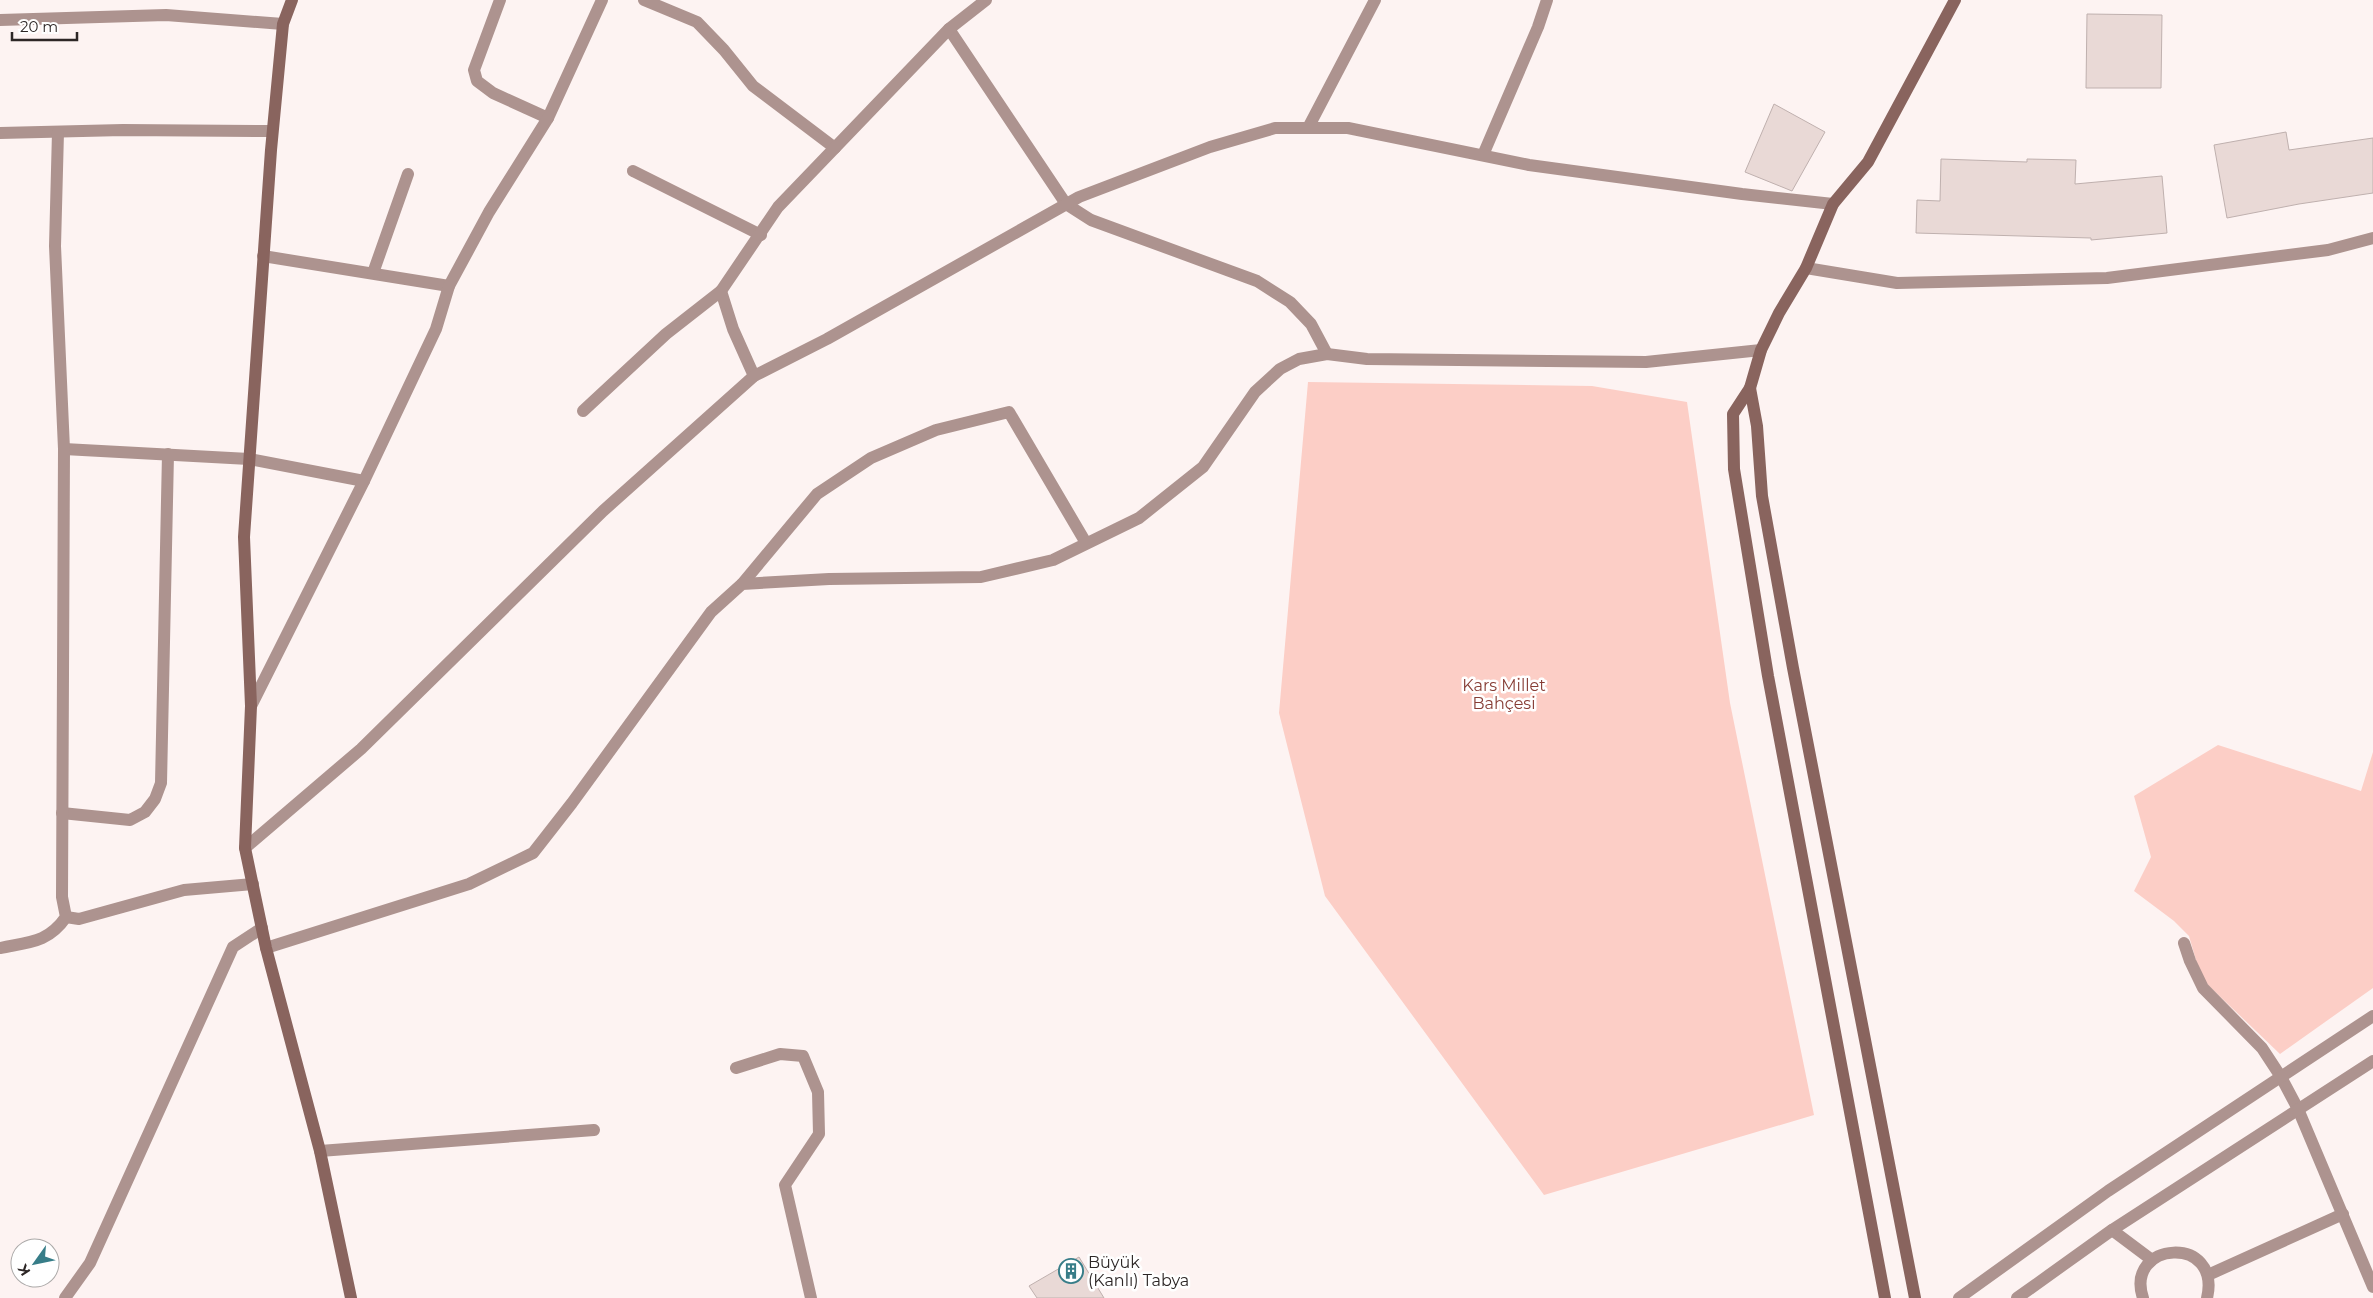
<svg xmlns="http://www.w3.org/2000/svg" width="2373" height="1298" viewBox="0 0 2373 1298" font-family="Montserrat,sans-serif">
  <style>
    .green { fill: #fccec6 }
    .building { fill: #e9d9d6; stroke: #bfb0ae }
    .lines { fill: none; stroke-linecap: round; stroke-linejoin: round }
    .lane { stroke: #ad938f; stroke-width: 12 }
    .street { stroke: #ad938f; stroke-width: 12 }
    .secondary { stroke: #89645e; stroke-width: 12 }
    .labels { text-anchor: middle; stroke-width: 5; stroke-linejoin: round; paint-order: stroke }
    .park-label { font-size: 16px; fill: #873d35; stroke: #fff }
    .poi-label { font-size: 16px; fill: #2d2726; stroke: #fff; text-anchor: start }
  </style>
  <rect width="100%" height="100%" fill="#fdf3f2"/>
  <g class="green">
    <polygon points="1308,382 1592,386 1687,402 1730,703 1814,1115 1544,1195 1325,896 1279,713"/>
    <polygon points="2218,745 2361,791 2373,752 2373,988 2280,1054 2208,985 2200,974 2189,936 2174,921 2134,891 2151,857 2134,796"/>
  </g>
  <g class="building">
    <polygon points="2087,14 2162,15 2161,88 2086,88"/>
    <polygon points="1774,104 1825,132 1792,191 1745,172"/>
    <polygon points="2286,132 2289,150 2373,138 2373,193 2299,204 2227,218 2214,145"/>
    <polygon points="1941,159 2027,162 2027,159 2076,160 2075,184 2162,176 2167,233 2091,240 2091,238 1916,233 1917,200 1940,201"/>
    <polygon points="1079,1257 1104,1298 1037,1298 1029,1286"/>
  </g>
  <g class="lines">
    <g class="lane">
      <polyline points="62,813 130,820 145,812 155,799 161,783 168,454"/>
      <polyline points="2184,943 2190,961 2203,988 2262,1048 2281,1077 2298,1109 2373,1287"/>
      <polyline points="320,1151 594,1130"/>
      <polyline points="2112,1230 2152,1260"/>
      <polyline points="2208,1275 2343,1214"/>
      <path d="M2143,1298C2124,1241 2222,1234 2207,1298"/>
    </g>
    <g class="street">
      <polyline points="500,0 474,70 477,81 493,93 548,118"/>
      <polyline points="644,0 697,22 724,50 753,86 835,148"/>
      <polyline points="0,20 166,15 283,24"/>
      <polyline points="949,29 1066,204 1091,220 1257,281 1290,302 1311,324 1327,354"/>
      <polyline points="1308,128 1375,0"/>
      <polyline points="0,133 123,130 272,131"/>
      <polyline points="1483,155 1538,27 1547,0"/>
      <polyline points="633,171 761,235"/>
      <polyline points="263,256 449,286"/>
      <polyline points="1806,268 1897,283 2107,278 2328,250 2373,238"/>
      <polyline points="373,273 408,174"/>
      <polyline points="721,291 733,329 754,376"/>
      <polyline points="583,411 666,334 721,291 778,207 949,29 986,0"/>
      <polyline points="64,449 249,459 364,481"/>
      <polyline points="742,584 817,494 871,458 936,430 1009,412 1086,543"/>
      <polyline points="251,706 364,481 436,329 449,286 489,212 548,118 602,0"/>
      <polyline points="245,848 361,749 603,511 754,376 827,339 1079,197 1210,147 1275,128 1348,128 1529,165 1742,194 1833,204"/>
      <polyline points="66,917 79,919 184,890 253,884"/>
      <path d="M0,948C29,942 48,943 66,917L62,897L64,449L55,246L58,132"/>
      <polyline points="266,948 469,884 533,853 572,803 711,612 742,584 829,579 981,577 1053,560 1139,518 1203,467 1255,392 1280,369 1299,359 1327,354 1367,359 1646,362 1761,350"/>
      <polyline points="736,1068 780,1054 803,1056 818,1092 819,1134 785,1185 811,1298"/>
      <polyline points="65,1298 90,1263 233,947 262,928"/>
      <polyline points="1959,1298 2108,1191 2373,1016"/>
      <polyline points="2017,1298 2112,1230 2373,1061"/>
    </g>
    <g class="secondary">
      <polyline points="292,0 283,24 271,150 244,537 251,706 245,848 266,948 320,1151 351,1298"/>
      <polyline points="1750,388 1757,426 1762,496 1793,668 1915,1298"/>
      <polyline points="1885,1298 1768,676 1734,469 1733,414 1750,388 1761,350 1779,313 1806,268 1833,204 1868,162 1955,0"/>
    </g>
  </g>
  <defs>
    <symbol id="building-ring" viewBox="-11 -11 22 22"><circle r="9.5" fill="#fff" stroke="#377d88" stroke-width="1.5"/><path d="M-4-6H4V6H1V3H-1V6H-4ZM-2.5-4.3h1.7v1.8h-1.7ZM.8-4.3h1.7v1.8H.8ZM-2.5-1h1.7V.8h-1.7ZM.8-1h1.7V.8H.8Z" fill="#377d88"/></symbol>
  </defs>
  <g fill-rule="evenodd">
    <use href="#building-ring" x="1057" y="1257" width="28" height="28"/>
  </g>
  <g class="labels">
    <g class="park-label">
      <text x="1504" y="691">Kars Millet<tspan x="1504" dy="18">Bahçesi</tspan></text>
    </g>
    <g class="poi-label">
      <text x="1088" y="1268">Büyük<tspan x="1088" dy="18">(Kanlı) Tabya</tspan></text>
    </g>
  </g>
  <g transform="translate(35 1263) rotate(237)"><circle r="24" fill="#ffffff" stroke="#aba9a8"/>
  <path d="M0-4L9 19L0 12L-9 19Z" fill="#377d88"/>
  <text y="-8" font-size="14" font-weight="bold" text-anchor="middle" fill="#2d2726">K</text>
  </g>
  <path d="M12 32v8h65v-8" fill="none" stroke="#2d2726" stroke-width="2.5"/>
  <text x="20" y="32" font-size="15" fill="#2d2726" stroke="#ffffff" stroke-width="4" paint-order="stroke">20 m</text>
</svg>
